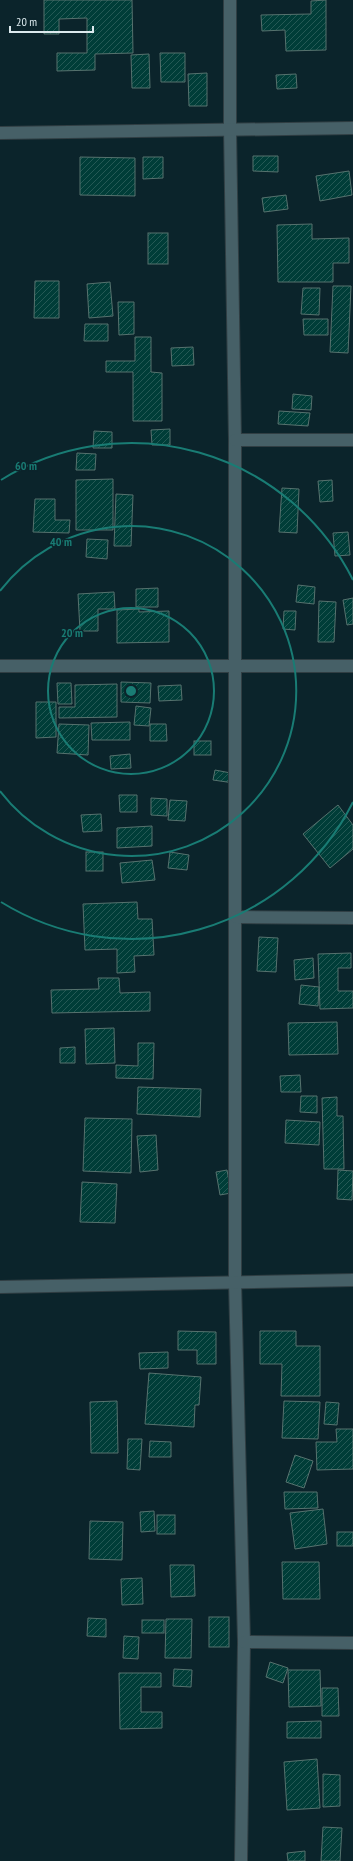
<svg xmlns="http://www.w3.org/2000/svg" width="353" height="1861" viewBox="0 0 353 1861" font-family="'PT Sans Narrow',sans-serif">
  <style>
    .building { fill: url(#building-hatch); stroke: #56726e }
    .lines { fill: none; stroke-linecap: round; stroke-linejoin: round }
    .street-casing { stroke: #303e43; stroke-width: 14 }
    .street { stroke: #466067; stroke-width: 12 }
    .ring { fill: none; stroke: #197c74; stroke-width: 2 }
    .centre { fill: #197c74; stroke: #0b242b; stroke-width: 2 }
    .ring-label { font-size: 12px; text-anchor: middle; font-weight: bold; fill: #197c74; stroke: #0b242b; stroke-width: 3; stroke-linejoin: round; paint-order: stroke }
  </style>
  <defs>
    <pattern id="building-hatch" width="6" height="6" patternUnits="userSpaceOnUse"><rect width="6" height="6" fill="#003d38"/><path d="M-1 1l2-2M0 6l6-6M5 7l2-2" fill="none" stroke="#255955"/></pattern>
  </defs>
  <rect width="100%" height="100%" fill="#0b242b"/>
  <g class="building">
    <polygon points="44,0 132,0 133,53 95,54 95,70 57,71 57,53 87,53 87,18 59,19 59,34 44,34"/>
    <polygon points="326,0 326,50 286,51 285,30 262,31 261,15 311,14 311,1"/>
    <polygon points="160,53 185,53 185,82 161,82"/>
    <polygon points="149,54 150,88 132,88 131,55"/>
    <polygon points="207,73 207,106 189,106 188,74"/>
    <polygon points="296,74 297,88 277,89 276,75"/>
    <polygon points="253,156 278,156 278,172 253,171"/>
    <polygon points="80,157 135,158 135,196 80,195"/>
    <polygon points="143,157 163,157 163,178 143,179"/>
    <polygon points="349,171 352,195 320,201 316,176"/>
    <polygon points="286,195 288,209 264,212 262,198"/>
    <polygon points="312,224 312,239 349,238 349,263 333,263 333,282 278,282 277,225"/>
    <rect x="148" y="233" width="20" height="31"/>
    <polygon points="35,281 59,281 59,318 34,318"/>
    <polygon points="110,282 113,316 89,318 87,284"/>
    <polygon points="333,286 351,286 348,353 330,352"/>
    <polygon points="303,288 320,288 319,315 301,314"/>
    <polygon points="118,302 134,302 134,334 119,335"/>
    <polygon points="303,319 328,319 328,335 304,335"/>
    <polygon points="85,324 108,324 108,341 84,341"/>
    <polygon points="135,337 151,337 151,372 162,373 162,421 133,421 133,372 106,372 106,361 135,361"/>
    <polygon points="193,347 194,365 172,366 171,348"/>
    <polygon points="293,394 312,396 311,410 292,409"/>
    <polygon points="279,411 310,413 308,426 278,424"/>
    <polygon points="170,429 170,445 152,445 151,430"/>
    <polygon points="94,431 112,432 112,448 93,448"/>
    <polygon points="77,453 96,454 95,470 76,470"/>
    <polygon points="113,479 113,530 76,530 76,480"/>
    <polygon points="332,480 333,501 320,502 318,481"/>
    <polygon points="282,488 299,489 297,533 279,532"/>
    <polygon points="116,494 133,495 131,546 114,546"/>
    <polygon points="35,499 55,499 55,520 70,520 69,533 33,532"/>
    <polygon points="348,532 350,555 335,556 333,533"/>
    <polygon points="87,539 108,540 107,559 86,557"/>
    <polygon points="298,585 315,587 314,604 296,602"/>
    <polygon points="158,588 158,607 136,607 136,589"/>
    <polygon points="114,592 115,609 98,609 98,631 80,631 78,594"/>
    <polygon points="353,598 353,624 347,625 343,600"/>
    <polygon points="319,601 336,602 334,642 318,642"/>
    <polygon points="139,609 139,612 169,611 169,642 117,643 117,610"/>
    <polygon points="284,611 296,611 295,630 283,629"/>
    <polygon points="121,682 151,683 150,703 121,702"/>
    <polygon points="57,683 71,683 72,704 58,704"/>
    <polygon points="117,684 117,717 59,718 59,707 75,707 75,685"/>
    <polygon points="181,685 182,700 159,701 158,686"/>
    <polygon points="36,702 56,702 56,737 36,738"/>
    <polygon points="136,706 151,708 149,726 134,725"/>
    <polygon points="130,722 130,740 92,740 91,723"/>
    <polygon points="59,724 89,725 88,755 57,753"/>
    <polygon points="150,724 166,724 167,741 150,741"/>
    <rect x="194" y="741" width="17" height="14"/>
    <polygon points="130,754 131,768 111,769 110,756"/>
    <polygon points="215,770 236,774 234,783 213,780"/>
    <polygon points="119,795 137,795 137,812 120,812"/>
    <polygon points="151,798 167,799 167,816 151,815"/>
    <polygon points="170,800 187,801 185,821 168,820"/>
    <polygon points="338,805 353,825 353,849 330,868 303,834"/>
    <polygon points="101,814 102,831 83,832 81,815"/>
    <polygon points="152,826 152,846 117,848 117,828"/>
    <rect x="86" y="852" width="17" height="19"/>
    <polygon points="170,852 189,855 187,870 168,868"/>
    <polygon points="152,860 155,880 122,883 120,863"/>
    <polygon points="137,902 138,919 152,919 154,955 134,956 135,972 117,973 117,949 85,950 83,904"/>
    <polygon points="259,937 278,938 276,972 257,971"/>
    <polygon points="351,953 351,968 338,968 338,991 353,991 353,1008 320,1009 318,954"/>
    <polygon points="313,958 314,978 295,980 294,960"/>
    <polygon points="98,978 119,978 120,993 150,992 150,1011 52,1013 51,990 99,989"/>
    <polygon points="301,985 319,987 318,1006 299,1004"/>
    <polygon points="337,1022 338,1054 289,1055 288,1023"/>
    <polygon points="114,1028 115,1063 86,1064 85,1029"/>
    <polygon points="138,1043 154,1043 153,1079 116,1078 116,1065 138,1066"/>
    <polygon points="75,1047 75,1063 60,1063 60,1048"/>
    <polygon points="300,1075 301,1092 281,1092 280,1076"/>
    <polygon points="138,1087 201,1089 200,1117 137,1114"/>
    <polygon points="301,1096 317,1096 317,1113 300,1112"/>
    <polygon points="337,1097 337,1116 343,1116 344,1169 324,1169 322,1098"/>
    <polygon points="85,1118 132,1119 131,1173 83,1171"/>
    <polygon points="286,1120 320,1122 319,1145 285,1143"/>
    <polygon points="156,1135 158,1170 140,1172 137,1136"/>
    <polygon points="227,1170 231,1193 220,1195 216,1172"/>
    <polygon points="338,1170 353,1171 352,1200 337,1199"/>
    <polygon points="82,1182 117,1184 115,1223 80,1222"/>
    <polygon points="178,1331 216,1332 216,1364 197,1364 197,1350 178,1350"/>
    <polygon points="260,1331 296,1331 296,1346 320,1346 320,1396 281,1396 282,1364 260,1364"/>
    <polygon points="168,1352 168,1368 140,1369 139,1353"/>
    <polygon points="149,1373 201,1377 199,1405 195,1405 194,1427 145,1424"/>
    <polygon points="117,1401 118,1453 91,1453 90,1402"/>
    <polygon points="284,1401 320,1402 318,1439 282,1438"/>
    <polygon points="326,1402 339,1403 337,1425 324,1424"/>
    <polygon points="336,1429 353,1429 353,1469 317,1470 316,1442 337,1442"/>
    <polygon points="128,1439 142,1439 140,1470 127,1469"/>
    <polygon points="150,1441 171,1442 171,1457 149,1457"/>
    <polygon points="295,1455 313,1461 304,1488 286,1482"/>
    <polygon points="284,1492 317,1492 318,1508 285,1509"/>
    <polygon points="323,1509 327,1544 295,1549 290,1513"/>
    <polygon points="154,1511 155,1531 141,1532 140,1512"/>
    <rect x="157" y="1515" width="18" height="19"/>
    <polygon points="90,1521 123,1522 122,1560 89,1559"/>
    <rect x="337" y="1532" width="16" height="14"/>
    <polygon points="282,1562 319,1562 320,1599 283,1599"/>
    <polygon points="170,1565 194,1565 195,1596 171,1597"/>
    <polygon points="142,1578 143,1604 122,1605 121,1579"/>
    <rect x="209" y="1617" width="20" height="30"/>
    <polygon points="88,1618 106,1619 106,1637 87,1636"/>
    <polygon points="166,1619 192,1619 191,1658 165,1658"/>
    <rect x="142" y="1620" width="22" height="13"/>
    <polygon points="124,1636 139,1637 138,1659 123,1658"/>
    <polygon points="270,1662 288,1668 283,1683 266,1677"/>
    <polygon points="174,1669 192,1670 191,1687 173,1686"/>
    <polygon points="288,1670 320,1670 321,1706 289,1707"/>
    <polygon points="119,1673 161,1673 161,1687 141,1687 141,1712 162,1712 162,1728 120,1729"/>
    <polygon points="322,1688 338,1688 339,1716 322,1716"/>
    <polygon points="321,1721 321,1738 287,1738 287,1722"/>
    <polygon points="317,1759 320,1808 287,1810 284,1762"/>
    <polygon points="323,1774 340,1775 340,1806 323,1807"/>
    <polygon points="323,1827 342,1828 340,1861 321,1861"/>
    <polygon points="305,1851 305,1861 288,1861 287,1853"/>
  </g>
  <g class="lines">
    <defs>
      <g id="street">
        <polyline points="230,0 230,129 235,440 235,1282 244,1642 241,1861"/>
        <polyline points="0,133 353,128"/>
        <polyline points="235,440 353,440"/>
        <polyline points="0,666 353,666"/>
        <polyline points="236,917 353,918"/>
        <polyline points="0,1287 353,1280"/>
        <polyline points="244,1642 353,1643"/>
      </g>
    </defs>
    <use href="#street" class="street-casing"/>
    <use href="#street" class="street"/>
  </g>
  <g class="ring">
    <circle cx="131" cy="691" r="83"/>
    <path d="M0 591A165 165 0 1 1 0 791"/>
    <path d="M353 802A248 248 0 0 1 1 902M1 480A248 248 0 0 1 353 580"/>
  </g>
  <circle cx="131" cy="691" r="6" class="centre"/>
  <g class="ring-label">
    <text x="26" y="470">60 m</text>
    <text x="61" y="546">40 m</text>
    <text x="72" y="637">20 m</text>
  </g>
  <path d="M10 26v6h83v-6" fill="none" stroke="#dceaee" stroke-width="2"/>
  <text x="16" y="26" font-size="12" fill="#dceaee" stroke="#0b242b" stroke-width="3" paint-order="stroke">20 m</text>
</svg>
